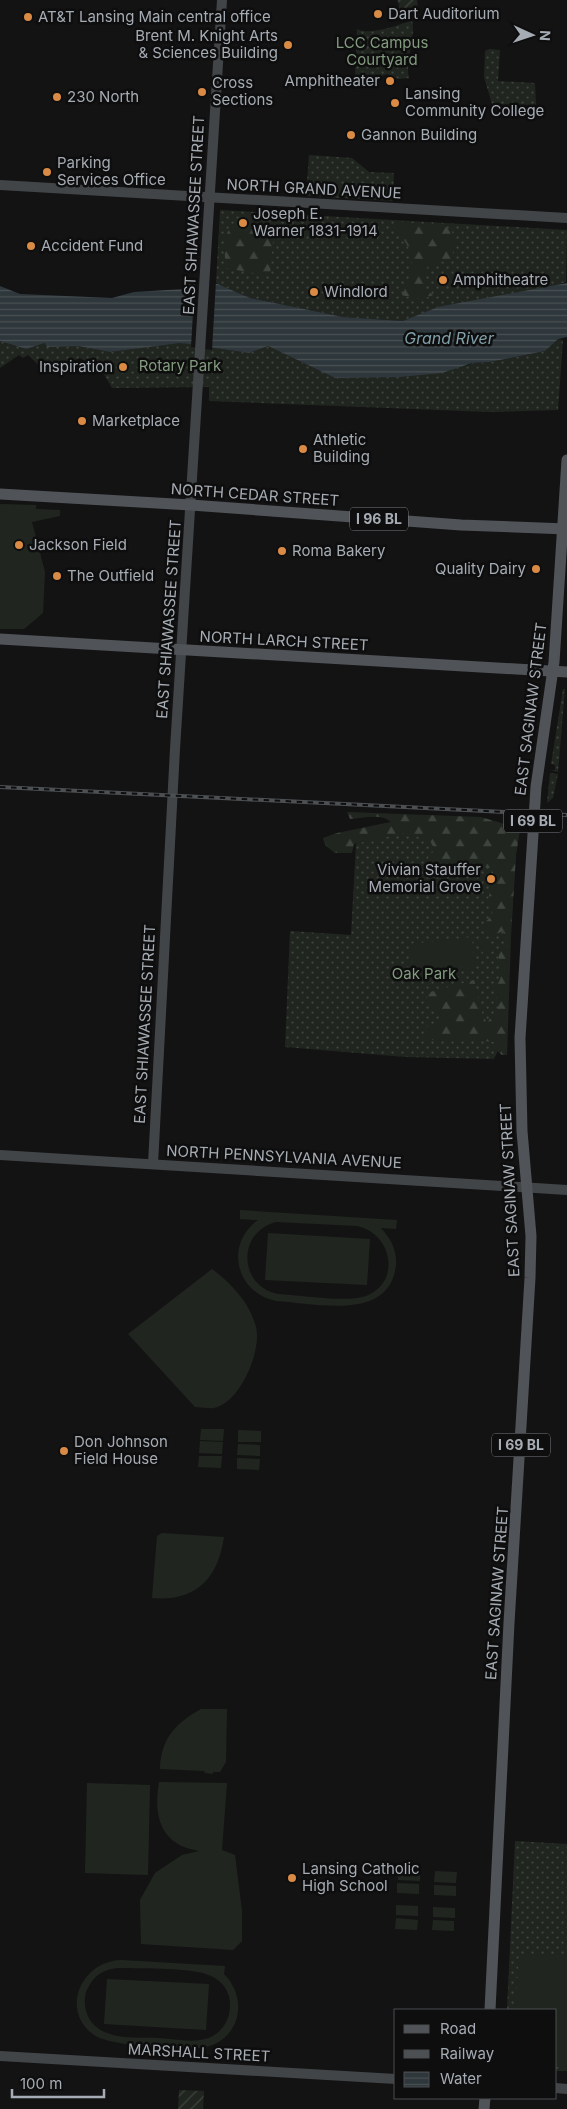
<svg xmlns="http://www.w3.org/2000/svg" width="567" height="2109" viewBox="0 0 567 2109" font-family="Inter,sans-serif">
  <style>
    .grass { fill: url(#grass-dots) }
    .forest { fill: url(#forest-firs) }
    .garden { fill: url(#garden-furrows) }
    .pitch { fill: #20261f; fill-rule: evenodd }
    .water { fill: url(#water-rules) }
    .pier { fill: #131314 }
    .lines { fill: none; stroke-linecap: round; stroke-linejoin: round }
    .secondary { stroke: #424548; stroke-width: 10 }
    .primary { stroke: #505357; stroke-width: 11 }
    .rail-casing { stroke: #4d5053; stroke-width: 4 }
    .rail { stroke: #0e0e0f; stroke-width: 2; stroke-dasharray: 5.5; stroke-linecap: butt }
    .poi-dot { fill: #d98a45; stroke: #0e0e0f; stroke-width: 2 }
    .labels { text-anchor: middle; stroke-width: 5; stroke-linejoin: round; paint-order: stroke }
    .shield { fill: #0e0e0f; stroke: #787d82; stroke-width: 1 }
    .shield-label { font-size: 14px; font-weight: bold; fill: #a6acb3 }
    .poi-label { font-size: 15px; fill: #a6acb3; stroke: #0e0e0f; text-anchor: start }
    .park-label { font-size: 15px; fill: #839b7f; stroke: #0e0e0f }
    .street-label { font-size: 15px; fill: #a6acb3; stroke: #0e0e0f }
    .water-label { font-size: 16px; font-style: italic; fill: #819fa9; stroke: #0e0e0f }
  </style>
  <defs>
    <pattern id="grass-dots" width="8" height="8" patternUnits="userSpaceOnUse" patternTransform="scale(1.25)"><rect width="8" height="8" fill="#20261f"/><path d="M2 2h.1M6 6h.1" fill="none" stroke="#3d433d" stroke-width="1.8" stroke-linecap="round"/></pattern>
    <pattern id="forest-firs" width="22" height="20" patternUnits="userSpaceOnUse" patternTransform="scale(1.25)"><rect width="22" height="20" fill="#20261f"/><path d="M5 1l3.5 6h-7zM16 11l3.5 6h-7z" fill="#3d433d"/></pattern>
    <pattern id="garden-furrows" width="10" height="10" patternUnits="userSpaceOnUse" patternTransform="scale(1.25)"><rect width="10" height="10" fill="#20261f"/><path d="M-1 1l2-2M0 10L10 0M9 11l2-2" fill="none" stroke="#3d433d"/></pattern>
    <pattern id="water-rules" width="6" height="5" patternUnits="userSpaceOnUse" patternTransform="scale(1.25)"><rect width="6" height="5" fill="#2e373b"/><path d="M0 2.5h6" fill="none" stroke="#495155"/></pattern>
  </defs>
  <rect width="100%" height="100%" fill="#131314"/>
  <g class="grass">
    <path d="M412,20C416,41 405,57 409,78L399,79L387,74L376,78H355L357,29C368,36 400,25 412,20Z"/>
    <polygon points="489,49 500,50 498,81 535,83 536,105 492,104 484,77 485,51"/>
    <polygon points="309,155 352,158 369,172 394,173 393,201 306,196"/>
    <polygon points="220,210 567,230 566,282 550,287 465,367 472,363 490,362 545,351 558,339 563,340 558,410 490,412 209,401 209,387 112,388 102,371 80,358 44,370 28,355 23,358 19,355 0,368 0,341 26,349 45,343 47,347 78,346 110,352 181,343 249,353 268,346 335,378 400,377 452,370 403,321 343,317 250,298 216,283"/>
    <polygon points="563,689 565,689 558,772 550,770 555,770 555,765 551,764"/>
    <polygon points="550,773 558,774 553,798 547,803"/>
    <polygon points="409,827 516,854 503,1040 494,1059 406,1057 285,1047 290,931 351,935 356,844"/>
    <polygon points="515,1841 567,1844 567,2071 556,2071 556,2010 507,2010"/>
  </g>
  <g class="forest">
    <path d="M253,214L275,218L270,276L226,268C223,240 222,224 253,214Z"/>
    <path d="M397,221L446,227L455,235L452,259L428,265L424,280L426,290L433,295C421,301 414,299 402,295C415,265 418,254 394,228Z"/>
    <path d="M347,812L481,817L511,826L521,824L516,855L511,936L507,1055H502L494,1048V1042L461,1039L428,1040L425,1036V1028L442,1019L438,1011L427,1005V997L431,992L474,980C479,994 479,1011 487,1023L498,1007L495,987C506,976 499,964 498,952L510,945L503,931L490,937L482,926L493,914L487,902L495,877L491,868L461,864L438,865L431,862L428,857L435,850L430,841L405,833L354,844L352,853H335L326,846L323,838L337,833L391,822C381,813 363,818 350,819Z"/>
  </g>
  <g class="garden">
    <polygon points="397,0 417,0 418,10 411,16 411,19 398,17 399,4"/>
    <polygon points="179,2090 204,2091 203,2109 178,2109"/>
  </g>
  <g class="pitch">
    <polygon points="0,504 36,505 36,509 60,510 60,516 32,522 45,572 43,613 24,629 0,629"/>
    <polygon points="472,937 475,968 413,975 410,944"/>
    <polygon points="487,939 493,951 484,955 479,943"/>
    <path d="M240,1210L397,1220L396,1229L381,1228C392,1240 399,1254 395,1271C385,1321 313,1303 276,1301C236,1293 224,1244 258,1220L240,1219ZM276,1222L357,1226C392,1233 402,1282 366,1296C347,1303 299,1295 278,1294C238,1286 237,1232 276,1222Z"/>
    <polygon points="268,1233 370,1239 367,1285 265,1280"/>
    <path d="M212,1269C231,1283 250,1303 256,1327C262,1351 240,1403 214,1408C209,1409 201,1407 195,1407L128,1334Z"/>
    <polygon points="201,1429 224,1429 223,1441 200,1440"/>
    <polygon points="238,1430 261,1431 261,1442 238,1442"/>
    <polygon points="200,1441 223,1442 222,1454 199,1453"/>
    <polygon points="238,1444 260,1445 260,1456 237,1455"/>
    <polygon points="199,1456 222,1456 221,1468 198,1467"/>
    <polygon points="237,1458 260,1459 259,1470 237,1469"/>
    <path d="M162,1533L224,1537C218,1579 195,1602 152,1598L157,1536Z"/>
    <path d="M201,1709H227L226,1762L220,1772H213V1774L205,1773L204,1771L160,1769C161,1738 176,1723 201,1709Z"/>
    <path d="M159,1782L227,1783L222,1850L235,1855L242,1911V1941L233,1950L141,1944L140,1900L155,1873L182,1855L199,1851C161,1845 153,1817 159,1782Z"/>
    <polygon points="87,1783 150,1785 148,1875 85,1873"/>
    <polygon points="398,1870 420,1871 420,1881 398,1880"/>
    <polygon points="435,1871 457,1872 456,1883 434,1882"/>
    <polygon points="397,1883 419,1884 419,1894 397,1893"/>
    <polygon points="434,1885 456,1886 456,1896 434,1895"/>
    <polygon points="396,1905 418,1906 418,1916 396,1915"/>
    <polygon points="433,1907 455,1908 455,1918 433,1917"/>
    <polygon points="396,1918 418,1920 417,1930 395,1929"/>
    <polygon points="433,1920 454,1921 454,1931 432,1930"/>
    <polygon points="519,1955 567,1957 567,2068 556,2067 556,2010 515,2010"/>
    <path d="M121,1960L225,1966L224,1974C237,1987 242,2006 235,2023C230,2035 219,2044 206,2047C189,2051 108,2046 94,2035C59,2010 82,1961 121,1960ZM120,1968C142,1969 193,1967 211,1976C223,1981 231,1993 230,2006C230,2019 223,2031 211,2037C196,2044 175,2039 159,2038C134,2037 95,2042 86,2011C84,2003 84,1993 89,1986C95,1974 107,1968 120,1968Z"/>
    <polygon points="107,1979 209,1984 206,2030 104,2024"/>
  </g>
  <polygon class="water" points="192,282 218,284 250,298 343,317 403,321 438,307 567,283 567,337 558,339 545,351 490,362 472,363 442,373 400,377 335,378 268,346 249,353 181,343 110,352 78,346 47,347 45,343 26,349 0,341 0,286 20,294 112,298 134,292 184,289"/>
  <polygon class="pier" points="195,280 216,281 212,350 191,347"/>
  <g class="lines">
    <g class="secondary">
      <polyline points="0,185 567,218"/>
      <polyline points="0,1155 567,1190"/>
      <polyline points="153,1164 175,749 222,0"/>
      <polyline points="0,2056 396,2079"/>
      <polyline points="556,2088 567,2089"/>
    </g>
    <g class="primary">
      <polyline points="0,494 191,505 461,525 567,529"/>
      <polyline points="0,639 567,672"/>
      <polyline points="490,2010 509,1623 530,1278 531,1236 522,1131 520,1038 536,787 554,662 567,460"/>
      <polyline points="484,2109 485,2098"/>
    </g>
    <defs>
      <polyline id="rail" points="0,787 567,815"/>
    </defs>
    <use href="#rail" class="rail-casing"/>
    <use href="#rail" class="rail"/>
  </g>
  <g class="poi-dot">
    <circle cx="378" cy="14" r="5"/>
    <circle cx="28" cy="17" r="5"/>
    <circle cx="288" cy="45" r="5"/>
    <circle cx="390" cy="81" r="5"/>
    <circle cx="202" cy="92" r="5"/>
    <circle cx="57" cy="97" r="5"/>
    <circle cx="395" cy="103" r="5"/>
    <circle cx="351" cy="135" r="5"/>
    <circle cx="47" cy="172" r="5"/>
    <circle cx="243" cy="223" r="5"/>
    <circle cx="31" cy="246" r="5"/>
    <circle cx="443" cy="280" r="5"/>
    <circle cx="314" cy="292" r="5"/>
    <circle cx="123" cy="367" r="5"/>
    <circle cx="82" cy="421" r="5"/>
    <circle cx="303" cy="449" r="5"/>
    <circle cx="19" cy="545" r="5"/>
    <circle cx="282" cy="551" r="5"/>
    <circle cx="536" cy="569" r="5"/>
    <circle cx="57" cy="576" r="5"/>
    <circle cx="491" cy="879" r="5"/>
    <circle cx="64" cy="1451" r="5"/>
    <circle cx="292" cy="1878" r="5"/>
  </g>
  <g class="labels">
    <g class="shield">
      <rect x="350" y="507.5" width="58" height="23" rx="4"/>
      <rect x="504" y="809.5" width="58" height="23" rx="4"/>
      <rect x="492" y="1433.5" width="58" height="23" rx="4"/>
    </g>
    <g class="shield-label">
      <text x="379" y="524">I 96 BL</text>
      <text x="533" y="826">I 69 BL</text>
      <text x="521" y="1450">I 69 BL</text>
    </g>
    <g class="poi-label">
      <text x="388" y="19">Dart Auditorium</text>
      <text x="38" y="22">AT&amp;T Lansing Main central office</text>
      <text x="278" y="41" text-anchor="end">Brent M. Knight Arts<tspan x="278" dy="17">&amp; Sciences Building</tspan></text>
      <text x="380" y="86" text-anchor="end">Amphitheater</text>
      <text x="212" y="88">Cross<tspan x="212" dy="17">Sections</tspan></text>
      <text x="405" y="99">Lansing<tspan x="405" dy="17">Community College</tspan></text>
      <text x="67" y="102">230 North</text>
      <text x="361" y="140">Gannon Building</text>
      <text x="57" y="168">Parking<tspan x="57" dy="17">Services Office</tspan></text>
      <text x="253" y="219">Joseph E.<tspan x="253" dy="17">Warner 1831-1914</tspan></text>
      <text x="41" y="251">Accident Fund</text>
      <text x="453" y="285">Amphitheatre</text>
      <text x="324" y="297">Windlord</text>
      <text x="113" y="372" text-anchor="end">Inspiration</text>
      <text x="92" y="426">Marketplace</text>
      <text x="313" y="445">Athletic<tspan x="313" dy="17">Building</tspan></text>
      <text x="29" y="550">Jackson Field</text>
      <text x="292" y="556">Roma Bakery</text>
      <text x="526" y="574" text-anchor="end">Quality Dairy</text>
      <text x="67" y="581">The Outfield</text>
      <text x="481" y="875" text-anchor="end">Vivian Stauffer<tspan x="481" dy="17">Memorial Grove</tspan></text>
      <text x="74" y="1447">Don Johnson<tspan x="74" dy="17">Field House</tspan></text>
      <text x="302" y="1874">Lansing Catholic<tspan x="302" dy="17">High School</tspan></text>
    </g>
    <g class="park-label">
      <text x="382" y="48">LCC Campus<tspan x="382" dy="17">Courtyard</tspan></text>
      <text x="180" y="371">Rotary Park</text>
      <text x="424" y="979">Oak Park</text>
    </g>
    <g class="street-label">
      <text transform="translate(314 189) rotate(3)" y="5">NORTH GRAND AVENUE</text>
      <text transform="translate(194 215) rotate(-87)" y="5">EAST SHIAWASSEE STREET</text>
      <text transform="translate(255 495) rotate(4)" y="5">NORTH CEDAR STREET</text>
      <text transform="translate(169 619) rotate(-86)" y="5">EAST SHIAWASSEE STREET</text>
      <text transform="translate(284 641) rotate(3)" y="5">NORTH LARCH STREET</text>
      <text transform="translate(531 709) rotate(-83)" y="5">EAST SAGINAW STREET</text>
      <text transform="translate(145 1024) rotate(-87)" y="5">EAST SHIAWASSEE STREET</text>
      <text transform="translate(284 1157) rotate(3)" y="5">NORTH PENNSYLVANIA AVENUE</text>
      <text transform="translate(510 1190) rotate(-93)" y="5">EAST SAGINAW STREET</text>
      <text transform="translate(497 1593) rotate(-86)" y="5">EAST SAGINAW STREET</text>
      <text transform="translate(199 2053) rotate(3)" y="5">MARSHALL STREET</text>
    </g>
    <g class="water-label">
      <text x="449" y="344">Grand River</text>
    </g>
  </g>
  <rect x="394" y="2009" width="162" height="90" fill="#0e0e0f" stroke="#4b4d51"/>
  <rect x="404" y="2025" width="25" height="8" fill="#505357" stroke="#4b4d51"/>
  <text x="440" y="2034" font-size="15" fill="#a6acb3">Road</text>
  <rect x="404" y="2050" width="25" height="8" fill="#4d5053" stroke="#4b4d51"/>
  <text x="440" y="2059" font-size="15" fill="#a6acb3">Railway</text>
  <rect x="404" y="2072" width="25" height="15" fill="url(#water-rules)" stroke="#4b4d51"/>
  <text x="440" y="2084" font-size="15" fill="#a6acb3">Water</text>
  <g transform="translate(532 35) rotate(93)" stroke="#0e0e0f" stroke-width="4" paint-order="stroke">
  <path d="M0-4L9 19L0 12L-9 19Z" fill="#a6acb3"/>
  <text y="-8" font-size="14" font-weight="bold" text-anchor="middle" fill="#a6acb3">N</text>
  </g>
  <path d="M12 2089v8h92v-8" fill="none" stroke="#a6acb3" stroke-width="2.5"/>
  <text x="20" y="2089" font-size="15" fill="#a6acb3" stroke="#0e0e0f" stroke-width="4" paint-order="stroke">100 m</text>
</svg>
